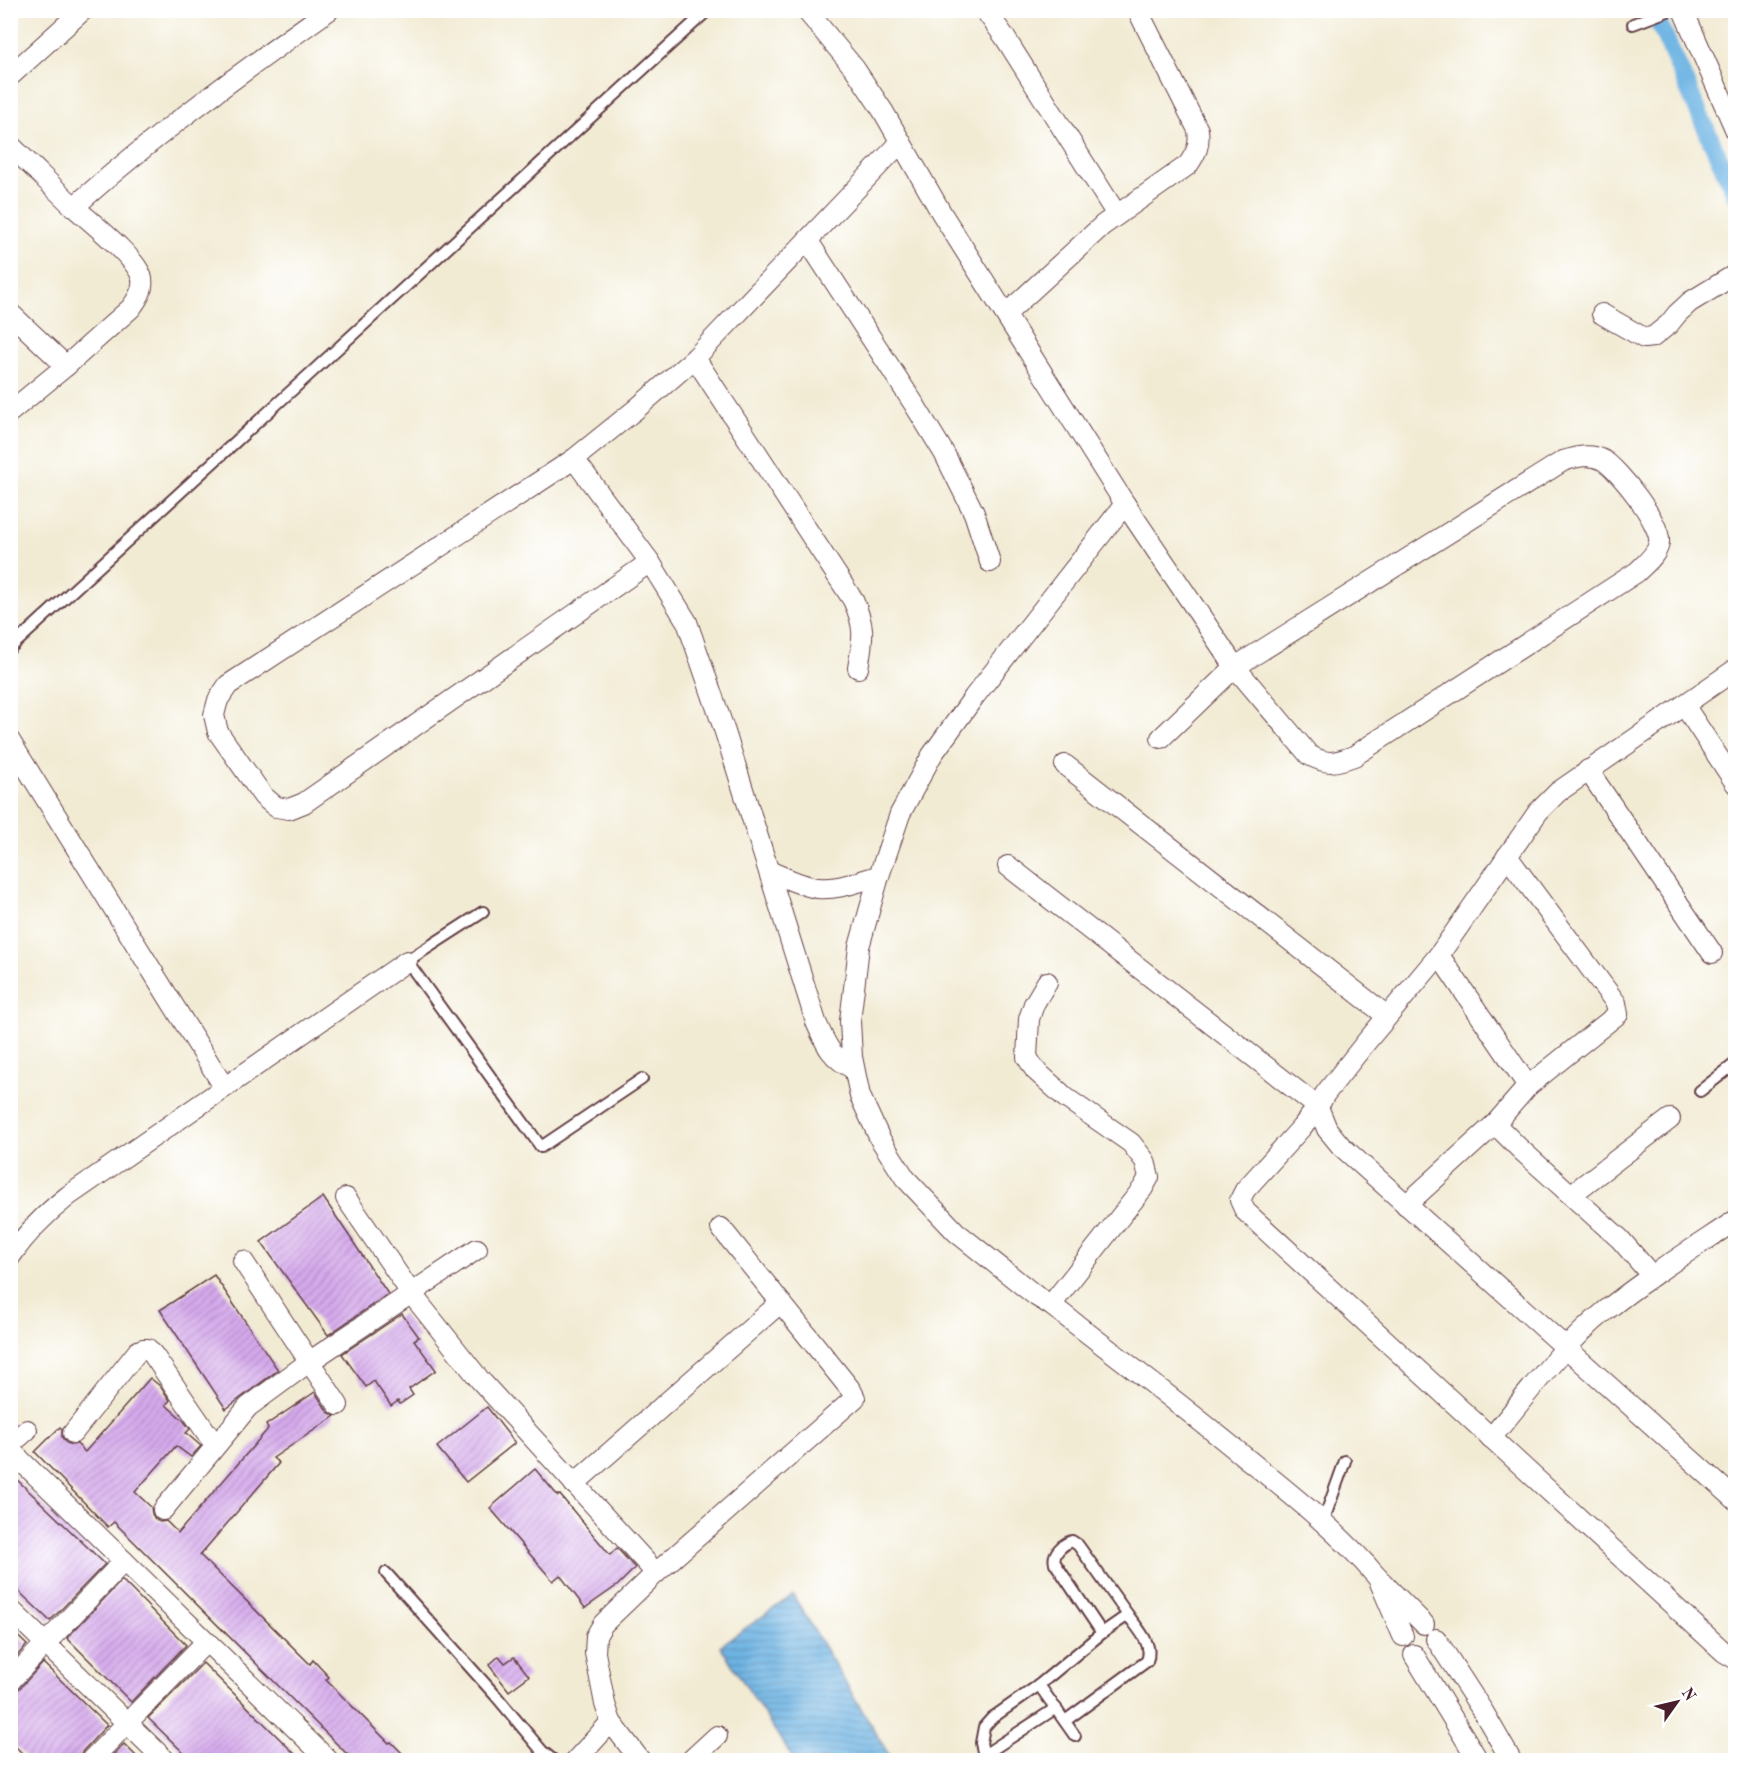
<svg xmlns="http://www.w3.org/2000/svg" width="1746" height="1771" viewBox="0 0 1746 1771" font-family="'Old Standard TT',serif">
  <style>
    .water { fill: url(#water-rules); stroke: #5b6987; stroke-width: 1.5 }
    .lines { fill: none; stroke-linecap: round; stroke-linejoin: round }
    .canal { stroke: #6cb3e3; stroke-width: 18 }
    .building { fill: url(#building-hatch) }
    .service-casing { stroke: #633e44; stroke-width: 14 }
    .minor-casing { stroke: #633e44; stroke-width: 22 }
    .service { stroke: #fff; stroke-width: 10 }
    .minor { stroke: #fff; stroke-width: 20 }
  </style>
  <defs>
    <pattern id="water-rules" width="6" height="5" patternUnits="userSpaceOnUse" patternTransform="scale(1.5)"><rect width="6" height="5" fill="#6cb3e3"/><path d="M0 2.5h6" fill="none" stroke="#5b91b8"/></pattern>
    <pattern id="building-hatch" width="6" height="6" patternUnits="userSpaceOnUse" patternTransform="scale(1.5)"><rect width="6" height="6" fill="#d6aaed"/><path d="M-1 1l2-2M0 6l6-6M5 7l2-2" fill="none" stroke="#b08ac0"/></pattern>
  </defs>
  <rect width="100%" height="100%" fill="#fff"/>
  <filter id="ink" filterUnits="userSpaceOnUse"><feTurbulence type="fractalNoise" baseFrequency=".0167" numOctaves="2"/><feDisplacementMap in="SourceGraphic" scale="12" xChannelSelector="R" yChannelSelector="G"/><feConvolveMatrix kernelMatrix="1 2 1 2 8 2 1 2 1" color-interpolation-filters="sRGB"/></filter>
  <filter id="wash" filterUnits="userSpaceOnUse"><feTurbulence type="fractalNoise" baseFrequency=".008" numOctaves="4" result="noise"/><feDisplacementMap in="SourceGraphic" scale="24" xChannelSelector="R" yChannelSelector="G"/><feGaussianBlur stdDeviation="1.35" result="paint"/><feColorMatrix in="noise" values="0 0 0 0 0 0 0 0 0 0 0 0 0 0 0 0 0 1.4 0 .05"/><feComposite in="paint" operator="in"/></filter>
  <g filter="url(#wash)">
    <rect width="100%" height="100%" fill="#f2ebd4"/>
    <polygon class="water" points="793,1595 892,1760 794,1760 720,1646"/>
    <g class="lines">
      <polyline class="canal" points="1653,10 1736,196"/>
    </g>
    <g id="blocks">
      <g class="building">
        <polygon points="323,1197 388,1294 328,1335 261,1242"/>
        <polygon points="214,1275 278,1370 226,1409 160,1310"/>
        <polygon points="402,1314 419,1337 414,1340 436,1370 409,1389 413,1395 400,1404 398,1401 391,1406 374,1381 366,1387 342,1354"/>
        <polygon points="150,1378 160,1386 170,1400 166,1405 184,1421 190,1429 186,1433 201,1446 191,1457 176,1446 135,1492 151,1507 152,1514 155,1519 160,1522 166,1521 178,1533 268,1429 266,1425 315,1392 328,1412 335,1416 273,1458 279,1463 200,1555 310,1664 313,1660 329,1677 326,1680 389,1743 391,1742 410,1761 354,1761 114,1522 108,1527 35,1452 60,1427 62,1429 62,1437 65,1442 71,1445 77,1444 85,1452"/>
        <polygon points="487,1407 515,1443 466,1482 437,1447"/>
        <polygon points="535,1469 558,1496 560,1495 610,1555 617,1548 635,1568 618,1585 585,1608 560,1575 553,1581 490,1508"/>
        <polygon points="10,1473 105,1564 50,1621 10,1583"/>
        <polygon points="122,1580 186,1645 131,1702 67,1638"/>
        <polygon points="10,1629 27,1645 10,1663"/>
        <polygon points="499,1656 505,1663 514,1657 529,1676 509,1691 489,1665"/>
        <polygon points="43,1663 107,1725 82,1752 79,1761 30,1761 10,1741 10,1693 19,1689"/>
        <polygon points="203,1663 302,1761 192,1761 148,1718"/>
        <polygon points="124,1744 141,1761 107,1761"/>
      </g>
    </g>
  </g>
  <g filter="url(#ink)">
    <use href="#blocks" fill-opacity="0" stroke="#633e44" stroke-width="1.5"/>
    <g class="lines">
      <defs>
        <g id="service">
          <polyline points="1633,24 1670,10"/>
          <polyline points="10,648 708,10"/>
          <polyline points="483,912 407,961 541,1147 642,1079"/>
          <polyline points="1700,1091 1736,1063"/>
          <polyline points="1323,1522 1345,1461"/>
          <polyline points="386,1573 496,1696 542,1751 553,1760"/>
          <polyline points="1039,1685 1075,1736"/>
          <path d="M1065,1721L1147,1661C1154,1644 1137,1628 1128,1615L1102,1633"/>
          <polyline points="984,1755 1056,1708"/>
          <path d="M985,1760L981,1743L984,1727L992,1718L1039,1685L1102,1633L1055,1563C1052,1553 1063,1544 1072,1541L1078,1545L1128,1615"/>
        </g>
        <g id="minor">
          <path d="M806,10L855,69L883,111L942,214L1125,504L1235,667L1309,755C1327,765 1335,763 1354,756L1637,572C1645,564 1657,555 1659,543C1662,524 1619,470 1603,460C1590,453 1576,457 1563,461L1235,667L1161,738"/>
          <polyline points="985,10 1004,36 1117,215"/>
          <polyline points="1683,10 1736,131"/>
          <polyline points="10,76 83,10"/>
          <path d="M10,145C31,165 52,186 73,206C89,221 139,259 142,279C144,290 137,300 131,308L66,366L10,412"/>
          <path d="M74,207C154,135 241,73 329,10"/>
          <polyline points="808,241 914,404 944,453 974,513 990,562"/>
          <polyline points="10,313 66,366"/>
          <path d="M1006,314L1103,225L1188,165C1197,152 1200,145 1198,130L1138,11"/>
          <polyline points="1602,314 1644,338 1653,337 1669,324 1677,314 1690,302 1736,274"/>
          <path d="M695,358L853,600C866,628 863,639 858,668"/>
          <path d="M574,459L650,562L687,622L725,732L816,1022C826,1045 831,1058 854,1069"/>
          <path d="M1125,504L974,697L932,755L900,814L879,876L859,947L850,1021L852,1057L860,1096L880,1139L905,1178L956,1232L1036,1296L1051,1305C1116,1355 1182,1405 1246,1458C1292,1495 1339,1532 1378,1578"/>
          <polyline points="650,562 304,803 289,809 276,807 263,796 218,732 214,715 218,700 228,685 574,459 635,410 695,358 901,142"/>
          <polyline points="1736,669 1558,792 1538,812 1439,955 1367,1041 1325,1094 1318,1107 1301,1128 1245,1190 1240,1200 1245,1211 1724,1652 1736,1659"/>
          <polyline points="1684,705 1736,784"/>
          <polyline points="10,741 224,1087"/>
          <polyline points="1065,765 1387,1016"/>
          <polyline points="1588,770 1712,953"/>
          <polyline points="1507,856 1616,1003 1618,1014 1528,1086"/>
          <polyline points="1008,866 1318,1107 1327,1129 1341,1146 1736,1500"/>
          <path d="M769,871C784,877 801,886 818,888C838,890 859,881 879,876"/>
          <polyline points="1439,955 1528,1086 1495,1124 1520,1149 1620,1239 1652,1276"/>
          <polyline points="1047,982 1034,1004 1029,1019 1027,1057 1035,1070 1066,1098 1131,1143 1145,1161 1149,1177 1143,1188 1051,1305"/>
          <polyline points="1572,1194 1670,1119"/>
          <polyline points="346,1198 411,1293 480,1380 656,1573"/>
          <polyline points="1406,1205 1495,1124"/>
          <path d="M10,1257C27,1232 45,1214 68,1196L407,961"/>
          <polyline points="243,1261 338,1405"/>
          <polyline points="73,1433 138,1351 143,1349 148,1349 154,1356 215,1445"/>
          <path d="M1491,1438C1527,1395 1561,1347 1604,1312C1646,1278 1691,1250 1736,1220"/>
          <polyline points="10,1445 27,1430"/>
          <polyline points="10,1450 328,1760"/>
          <polyline points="574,1484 780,1303"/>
          <polyline points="163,1510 248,1407 309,1362 477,1249"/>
          <polyline points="10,1609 165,1760"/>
          <polyline points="1403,1636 1378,1578 1424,1624"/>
          <polyline points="1436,1639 1484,1713 1511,1760"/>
          <polyline points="1414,1655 1478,1760"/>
          <polyline points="10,1681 124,1561"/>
          <polyline points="91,1760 206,1642"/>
          <polyline points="576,1760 611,1722"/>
          <polyline points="640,1760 611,1722 605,1704 595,1653 596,1636 603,1624 656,1573 855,1398 851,1390 721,1228"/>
          <polyline points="691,1760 717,1736"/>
        </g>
      </defs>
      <use href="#service" class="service-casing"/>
      <use href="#minor" class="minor-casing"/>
      <use href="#service" class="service"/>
      <use href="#minor" class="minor"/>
    </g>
  </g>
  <rect width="1746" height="1771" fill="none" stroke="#fff" stroke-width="36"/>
  <g transform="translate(1677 1702) rotate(56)" stroke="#ffffff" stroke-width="4.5" paint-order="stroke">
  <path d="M0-4.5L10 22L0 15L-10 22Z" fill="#4a1f2b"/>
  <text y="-9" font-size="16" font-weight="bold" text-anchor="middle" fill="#4a1f2b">N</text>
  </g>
</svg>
